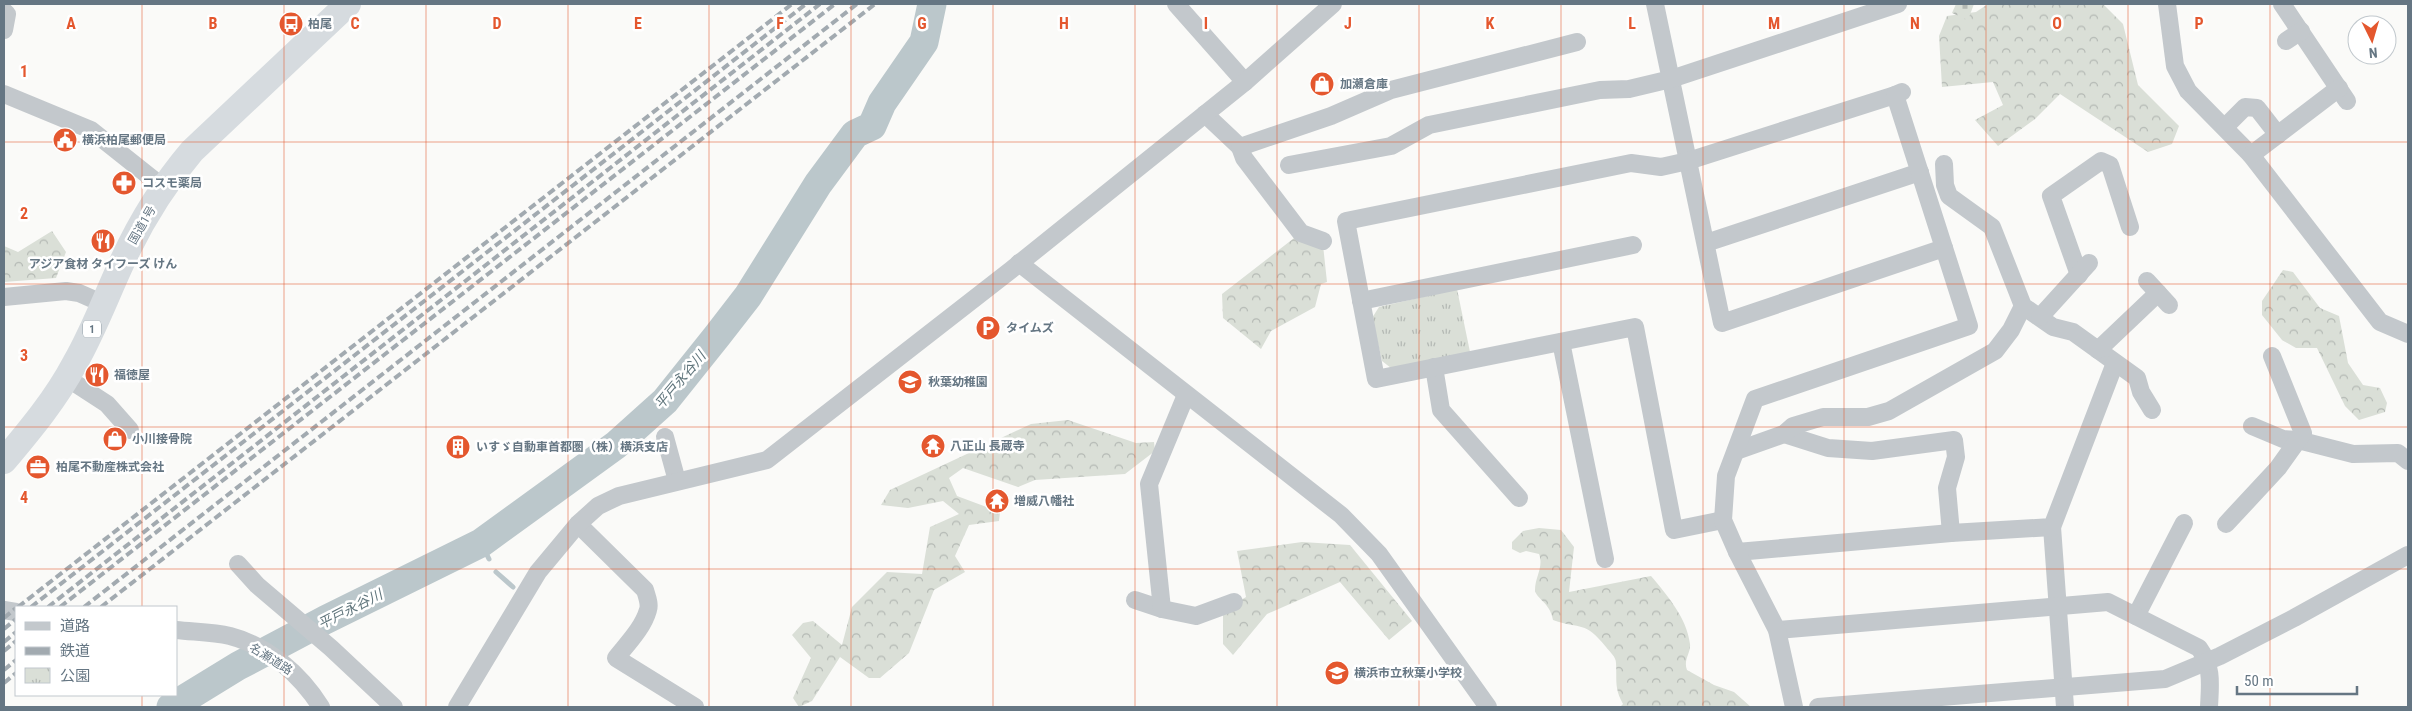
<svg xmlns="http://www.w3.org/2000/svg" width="2412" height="711" viewBox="0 0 2412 711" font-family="'Roboto Condensed','Noto Sans JP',sans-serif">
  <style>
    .forest { fill: url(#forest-crowns) }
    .cemetery { fill: url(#cemetery-stones) }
    .park { fill: url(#park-tufts) }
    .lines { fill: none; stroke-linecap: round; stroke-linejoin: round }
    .stream { stroke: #bbc7cb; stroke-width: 5 }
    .river { stroke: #bbc7cb; stroke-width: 29 }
    .minor { stroke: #c3c8cc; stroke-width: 18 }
    .highway { stroke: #d6dbdf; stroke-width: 26 }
    .rail { stroke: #a2aab0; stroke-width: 4; stroke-dasharray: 8 4; stroke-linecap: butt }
    .grid { fill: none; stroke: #e4572e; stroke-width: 1; stroke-opacity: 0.55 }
    .labels { text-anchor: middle; stroke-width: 5; stroke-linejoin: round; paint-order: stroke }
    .shield { fill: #fff; stroke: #939fa8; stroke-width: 1 }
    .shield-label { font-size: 11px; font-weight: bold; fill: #657683 }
    .poi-label { font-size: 12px; font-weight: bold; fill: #657683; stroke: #fff; text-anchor: start }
    .street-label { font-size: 12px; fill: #657683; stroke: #fff }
    .water-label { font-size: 14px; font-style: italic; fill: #60757c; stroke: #fff }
    .grid-label { font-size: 16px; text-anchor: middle; font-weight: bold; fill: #e4572e; stroke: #fff; stroke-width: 5; stroke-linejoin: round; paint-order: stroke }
  </style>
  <defs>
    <pattern id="forest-crowns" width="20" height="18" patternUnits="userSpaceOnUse" patternTransform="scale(1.25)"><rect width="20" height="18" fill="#dadfd7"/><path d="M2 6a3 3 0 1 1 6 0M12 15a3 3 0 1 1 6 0" fill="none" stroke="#b4b9b4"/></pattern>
    <pattern id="cemetery-stones" width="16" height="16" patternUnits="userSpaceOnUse" patternTransform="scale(1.25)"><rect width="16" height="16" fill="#dadfd7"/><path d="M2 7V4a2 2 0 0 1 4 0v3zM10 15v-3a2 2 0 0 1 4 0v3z" fill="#b4b9b4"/></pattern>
    <pattern id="park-tufts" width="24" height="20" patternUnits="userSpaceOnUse" patternTransform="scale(1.25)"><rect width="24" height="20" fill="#dadfd7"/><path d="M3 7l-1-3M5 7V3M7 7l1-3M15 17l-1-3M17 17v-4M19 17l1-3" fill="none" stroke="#b4b9b4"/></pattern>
  </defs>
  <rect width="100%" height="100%" fill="#fafaf8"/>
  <g class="forest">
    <polygon points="1988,4 2103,4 2123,24 2138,85 2179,126 2172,144 2148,152 2060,94 2035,119 1998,146 1975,120 2003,105 1993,82 1942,87 1939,36 1947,16 1976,12"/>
    <polygon points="52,231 66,252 56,278 4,282 4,246 18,252"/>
    <polygon points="1298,235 1323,245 1327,282 1321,284 1315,307 1271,331 1261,349 1223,318 1222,294"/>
    <polygon points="2283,270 2293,272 2320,308 2339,316 2348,363 2363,385 2380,388 2387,403 2385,412 2359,420 2345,406 2317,348 2296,348 2282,340 2262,315 2262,301"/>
    <polygon points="1068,420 1136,443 1154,442 1155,451 1125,474 1035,480 1018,487 963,468 949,478 957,496 1000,512 999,521 969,525 955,556 965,572 934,590 909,653 880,678 869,678 840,657 812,701 799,707 793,698 811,658 792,635 803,623 813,621 842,645 852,607 887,572 922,574 930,527 959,514 943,501 908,508 881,505 890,490 1031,424"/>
    <path d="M1539,528L1561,530L1574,547L1569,592L1651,576C1667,595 1687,618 1690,644C1691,653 1683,660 1687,670L1714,685L1734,692L1751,707H1620L1623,704C1614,688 1617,680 1616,663C1616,657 1610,652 1606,647C1584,620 1582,630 1553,620C1550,602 1536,599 1535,590C1535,577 1544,567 1539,554L1526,551L1520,553L1512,549V542L1523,531Z"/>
    <polygon points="1302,542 1350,545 1412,621 1389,640 1340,582 1267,614 1233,655 1223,644 1223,611 1246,597 1237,551"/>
  </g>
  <polygon class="cemetery" points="1956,4 1974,4 1968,20 1952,13"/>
  <polygon class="park" points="1457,289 1470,352 1391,368 1382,361 1372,318 1379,307"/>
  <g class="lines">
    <g class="stream">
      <polyline points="481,543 489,559"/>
      <polyline points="496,572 513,587"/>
    </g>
    <polyline class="river" points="171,707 238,666 325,620 481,543 616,445 665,401 717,336 748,296 818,184 855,134 872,126 882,103 924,42 932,4"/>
    <g class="minor">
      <polyline points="1176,4 1245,82"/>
      <polyline points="1655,4 1722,323 1944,248"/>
      <polyline points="2167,4 2175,66 2188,91 2251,155 2380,322 2408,334"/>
      <polyline points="2282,4 2347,101"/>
      <polyline points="4,11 7,14 4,30"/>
      <polyline points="2286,41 2301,31"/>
      <polyline points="4,94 91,130 164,188"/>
      <polyline points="1205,114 1240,147 1331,116 1391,90 1577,42"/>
      <polyline points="2225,127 2245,107 2257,108 2278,135"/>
      <polyline points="1240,147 1244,158 1301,233 1323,241"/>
      <polyline points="2251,155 2339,88"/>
      <polyline points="1944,164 1945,185 1949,196 1992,227 2023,306 2053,327 2073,332 2137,378 2141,392 2152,410"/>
      <polyline points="1289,165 1391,146 1429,125 1600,90 1629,89 1671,79 1898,4"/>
      <polyline points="1706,243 1920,172"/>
      <polyline points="1019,263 1341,515 1379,554 1488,707"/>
      <polyline points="2079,275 2051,196 2101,161 2110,165 2130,227"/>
      <polyline points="2147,281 2169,305"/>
      <polyline points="4,297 66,291 79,293 104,304"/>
      <polyline points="1361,301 1633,245"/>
      <polyline points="2040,317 2089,263"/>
      <polyline points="1561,342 1605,559"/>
      <polyline points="2098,350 2158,293"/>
      <polyline points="1434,367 1441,410 1519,498"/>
      <polyline points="67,378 107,404 130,430"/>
      <polyline points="2252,426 2283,439 2298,440 2353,454 2398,453 2408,461"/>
      <polyline points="1784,434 1828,448 1872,451 1954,440 1956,457 1947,488 1951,533"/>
      <polyline points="665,437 677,481"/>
      <polyline points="1736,451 1784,434 1793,426 1823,417 1868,417 1889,411 1995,351 2011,330 2023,306"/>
      <polyline points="1723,520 1674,530 1635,327 1376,379 1346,221 1631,163 1661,167 1688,161 1895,95"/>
      <path d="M578,524L645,590C647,597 650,604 648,610C643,628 627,644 616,658L695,707"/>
      <polyline points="2226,524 2278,468 2303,433 2272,356"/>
      <polyline points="2052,527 2065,707"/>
      <polyline points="1737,552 1951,533 2052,527 2115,363"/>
      <polyline points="238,564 257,585 331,648 394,707"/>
      <polyline points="1135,600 1162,609 1196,616 1234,602"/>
      <polyline points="1162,609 1149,484 1186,395"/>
      <polyline points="4,610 16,612"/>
      <polyline points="2136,616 2184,523"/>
      <path d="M176,630C194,632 213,632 230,636C268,646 300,674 321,707"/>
      <path d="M1777,630L2108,602L2199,648C2213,667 2210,685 2209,707"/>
      <polyline points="457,707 538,572 578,524 598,506 619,496 767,460 1011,270 1245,82 1333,4"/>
      <polyline points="1794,707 1777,630 1737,552 1723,520 1726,476 1755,399 1969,326 1895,95 1902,92"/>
      <polyline points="1818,707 2165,679 2220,656 2294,618 2408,555"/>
    </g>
    <path class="highway" d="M4,461C30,430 56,399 75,363C94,330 107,294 123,260C141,221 164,184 192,151L348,4"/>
    <g class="rail">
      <polyline points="18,607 792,4"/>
      <polyline points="31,607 806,4"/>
      <polyline points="48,607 820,4"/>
      <polyline points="60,607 835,4"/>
      <polyline points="84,607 857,4"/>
      <polyline points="101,607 875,4"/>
      <polyline points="4,618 16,608"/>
      <polyline points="4,629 16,619"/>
      <polyline points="4,642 16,632"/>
      <polyline points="4,651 16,641"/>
      <polyline points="4,670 16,660"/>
      <polyline points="4,683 16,673"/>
    </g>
  </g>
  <path class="grid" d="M142,4V607M284,4V707M426,4V707M568,4V707M709,4V707M851,4V707M993,4V707M1135,4V707M1277,4V707M1419,4V707M1561,4V707M1703,4V707M1844,4V707M1986,4V707M2128,4V707M2270,4V707M4,142H2408M4,284H2408M4,427H2408M4,569H2408M142,695V707"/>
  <defs>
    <symbol id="bus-disc" viewBox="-11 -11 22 22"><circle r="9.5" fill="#e4572e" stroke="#fff"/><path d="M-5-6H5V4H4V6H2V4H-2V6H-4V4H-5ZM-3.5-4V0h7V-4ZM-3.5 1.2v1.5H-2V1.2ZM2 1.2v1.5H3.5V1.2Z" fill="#fff"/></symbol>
    <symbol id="shop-disc" viewBox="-11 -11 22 22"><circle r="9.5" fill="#e4572e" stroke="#fff"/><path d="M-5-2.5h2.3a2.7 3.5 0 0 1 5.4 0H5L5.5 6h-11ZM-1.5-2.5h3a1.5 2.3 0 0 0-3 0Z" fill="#fff"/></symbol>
    <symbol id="civic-disc" viewBox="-11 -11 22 22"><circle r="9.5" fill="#e4572e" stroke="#fff"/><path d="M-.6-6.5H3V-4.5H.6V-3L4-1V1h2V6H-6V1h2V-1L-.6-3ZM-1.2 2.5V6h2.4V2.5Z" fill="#fff"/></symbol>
    <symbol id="pharmacy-disc" viewBox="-11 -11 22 22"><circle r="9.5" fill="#e4572e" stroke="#fff"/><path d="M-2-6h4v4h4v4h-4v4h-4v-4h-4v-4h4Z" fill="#fff"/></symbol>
    <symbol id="restaurant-disc" viewBox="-11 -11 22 22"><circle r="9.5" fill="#e4572e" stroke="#fff"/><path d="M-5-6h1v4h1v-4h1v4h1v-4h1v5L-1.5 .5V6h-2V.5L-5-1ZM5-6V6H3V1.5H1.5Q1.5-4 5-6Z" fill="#fff"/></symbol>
    <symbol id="parking-disc" viewBox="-11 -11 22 22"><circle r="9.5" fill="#e4572e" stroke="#fff"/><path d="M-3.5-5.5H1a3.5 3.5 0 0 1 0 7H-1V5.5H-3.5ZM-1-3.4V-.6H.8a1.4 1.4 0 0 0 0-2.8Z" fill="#fff"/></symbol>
    <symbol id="school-disc" viewBox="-11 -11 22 22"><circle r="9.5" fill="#e4572e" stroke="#fff"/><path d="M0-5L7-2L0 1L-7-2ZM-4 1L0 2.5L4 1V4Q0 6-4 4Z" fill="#fff"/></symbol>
    <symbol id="temple-disc" viewBox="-11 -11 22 22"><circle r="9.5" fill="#e4572e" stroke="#fff"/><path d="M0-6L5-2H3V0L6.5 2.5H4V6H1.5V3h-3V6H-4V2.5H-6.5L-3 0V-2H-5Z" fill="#fff"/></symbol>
    <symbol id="building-disc" viewBox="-11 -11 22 22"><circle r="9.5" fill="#e4572e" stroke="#fff"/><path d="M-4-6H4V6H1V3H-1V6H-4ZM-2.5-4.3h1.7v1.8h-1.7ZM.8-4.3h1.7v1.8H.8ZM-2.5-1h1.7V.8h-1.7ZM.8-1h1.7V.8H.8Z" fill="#fff"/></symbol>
    <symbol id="office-disc" viewBox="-11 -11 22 22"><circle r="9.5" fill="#e4572e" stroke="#fff"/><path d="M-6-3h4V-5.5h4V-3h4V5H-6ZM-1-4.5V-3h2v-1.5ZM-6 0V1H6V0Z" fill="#fff"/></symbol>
  </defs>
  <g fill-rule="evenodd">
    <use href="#bus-disc" x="277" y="10" width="28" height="28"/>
    <use href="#shop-disc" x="1308" y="70" width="28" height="28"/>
    <use href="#civic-disc" x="51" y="126" width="28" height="28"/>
    <use href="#pharmacy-disc" x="110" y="169" width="28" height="28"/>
    <use href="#restaurant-disc" x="89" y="227" width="28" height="28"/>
    <use href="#parking-disc" x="974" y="314" width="28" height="28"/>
    <use href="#restaurant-disc" x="83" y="361" width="28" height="28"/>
    <use href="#school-disc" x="896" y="368" width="28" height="28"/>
    <use href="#shop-disc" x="101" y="425" width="28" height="28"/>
    <use href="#temple-disc" x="919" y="432" width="28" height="28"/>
    <use href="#building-disc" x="444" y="433" width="28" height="28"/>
    <use href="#office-disc" x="24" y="453" width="28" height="28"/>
    <use href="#temple-disc" x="983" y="487" width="28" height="28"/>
    <use href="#school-disc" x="1323" y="659" width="28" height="28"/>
  </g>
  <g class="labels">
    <rect class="shield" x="83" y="320.5" width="18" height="17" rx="4"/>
    <g class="shield-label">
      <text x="92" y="333">1</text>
    </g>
    <g class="poi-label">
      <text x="308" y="28">柏尾</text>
      <text x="1340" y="88">加瀬倉庫</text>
      <text x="82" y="144">横浜柏尾郵便局</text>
      <text x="142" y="187">コスモ薬局</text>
      <text x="103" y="268" text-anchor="middle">アジア食材 タイフーズ けん</text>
      <text x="1006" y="332">タイムズ</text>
      <text x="114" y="379">福徳屋</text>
      <text x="928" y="386">秋葉幼稚園</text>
      <text x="132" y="443">小川接骨院</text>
      <text x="950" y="450">八正山 長蔵寺</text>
      <text x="476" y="451">いすゞ自動車首都圏（株）横浜支店</text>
      <text x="56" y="471">柏尾不動産株式会社</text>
      <text x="1014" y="505">増威八幡社</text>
      <text x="1354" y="677">横浜市立秋葉小学校</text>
    </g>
    <g class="street-label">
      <text transform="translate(142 225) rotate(-60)" y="4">国道1号</text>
      <text transform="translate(271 659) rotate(32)" y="4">名瀬道路</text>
    </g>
    <g class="water-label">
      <text transform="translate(680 380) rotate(-50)" y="5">平戸永谷川</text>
      <text transform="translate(350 609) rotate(-27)" y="5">平戸永谷川</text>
    </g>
  </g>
  <g class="grid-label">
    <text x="71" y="29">A</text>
    <text x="213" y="29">B</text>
    <text x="355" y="29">C</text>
    <text x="497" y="29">D</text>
    <text x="638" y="29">E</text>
    <text x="780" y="29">F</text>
    <text x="922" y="29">G</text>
    <text x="1064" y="29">H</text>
    <text x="1206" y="29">I</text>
    <text x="1348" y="29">J</text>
    <text x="1490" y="29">K</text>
    <text x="1632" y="29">L</text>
    <text x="1774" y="29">M</text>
    <text x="1915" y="29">N</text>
    <text x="2057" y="29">O</text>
    <text x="2199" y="29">P</text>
    <text x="24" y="77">1</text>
    <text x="24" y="219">2</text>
    <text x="24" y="361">3</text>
    <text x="24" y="503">4</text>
  </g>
  <rect width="2412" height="711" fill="none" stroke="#657683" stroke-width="10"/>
  <rect x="15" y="606" width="162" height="90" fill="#ffffff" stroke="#c1c8cd"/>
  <rect x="25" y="622" width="25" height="8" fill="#c3c8cc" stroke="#c1c8cd"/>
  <text x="60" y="631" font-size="15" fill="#657683">道路</text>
  <rect x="25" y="647" width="25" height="8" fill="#a2aab0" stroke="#c1c8cd"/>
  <text x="60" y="656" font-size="15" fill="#657683">鉄道</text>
  <rect x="25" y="668" width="25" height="15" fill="url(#park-tufts)" stroke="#c1c8cd"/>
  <text x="60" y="681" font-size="15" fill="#657683">公園</text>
  <g transform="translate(2372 40) rotate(175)"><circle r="24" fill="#ffffff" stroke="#c1c8cd"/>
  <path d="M0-4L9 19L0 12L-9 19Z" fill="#e4572e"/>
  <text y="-8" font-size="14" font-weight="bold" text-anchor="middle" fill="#657683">N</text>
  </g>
  <path d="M2237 686v8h120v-8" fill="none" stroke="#657683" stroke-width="2.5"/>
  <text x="2244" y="686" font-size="15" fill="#657683" stroke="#ffffff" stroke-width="4" paint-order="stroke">50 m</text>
</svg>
